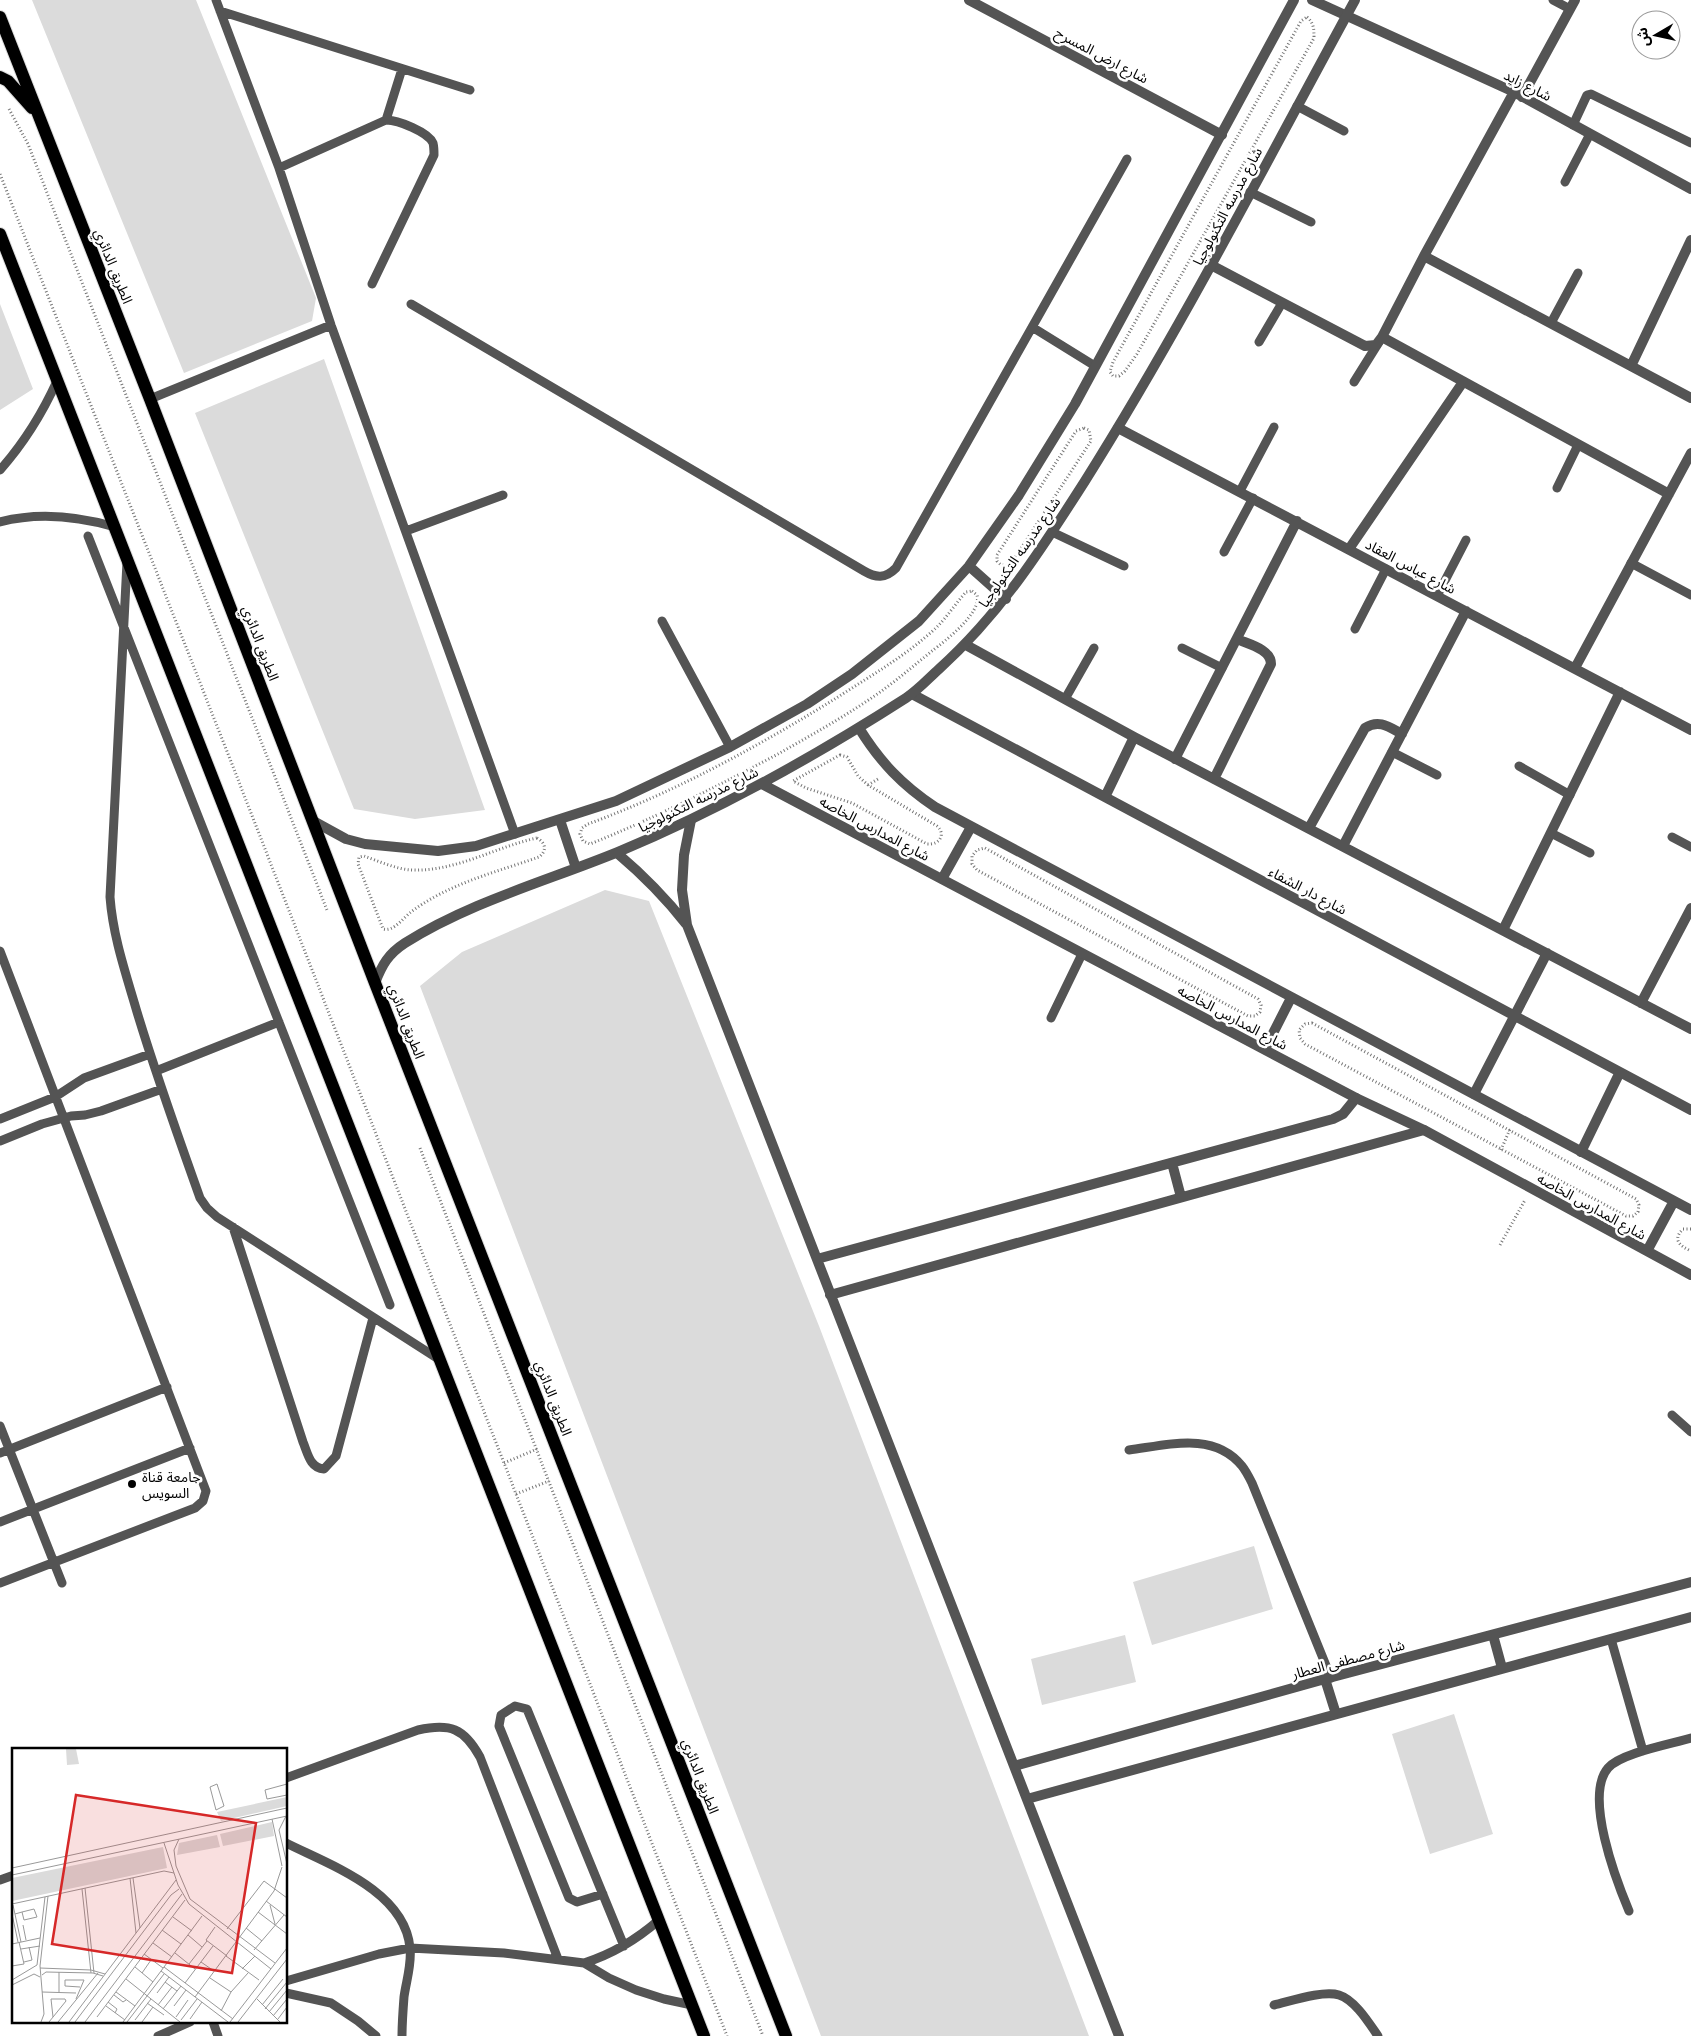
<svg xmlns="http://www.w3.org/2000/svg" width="1691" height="2036" font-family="Inter,'Noto Sans Arabic',sans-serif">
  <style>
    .green { fill: #dbdbdb }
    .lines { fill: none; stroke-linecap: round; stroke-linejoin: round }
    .primary-casing { stroke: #dbdbdb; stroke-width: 14 }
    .path { stroke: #767676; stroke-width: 3; stroke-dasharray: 1 2.5; stroke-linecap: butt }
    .service { stroke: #545454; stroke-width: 9 }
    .minor { stroke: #545454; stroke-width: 10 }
    .tertiary { stroke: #545454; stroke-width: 10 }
    .primary { stroke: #000; stroke-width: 12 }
    .poi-dot { fill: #000; stroke: #fff; stroke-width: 2 }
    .labels { text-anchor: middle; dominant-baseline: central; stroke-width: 5; stroke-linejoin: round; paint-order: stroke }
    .street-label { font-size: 14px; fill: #000; stroke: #fff }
    .poi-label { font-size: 14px; fill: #000; stroke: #fff; text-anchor: start }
    .inset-road { fill: none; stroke: #999; stroke-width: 1 }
    .view { fill: #d62828; fill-opacity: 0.15; stroke: #d62828; stroke-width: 2.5 }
    .inset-edge { fill: none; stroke: #000; stroke-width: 2.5 }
  </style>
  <rect width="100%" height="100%" fill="#fff"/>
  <!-- green -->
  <path class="green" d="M32,0H196L316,298L312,321L184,373Z
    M0,304L33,389L0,410Z
    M324,359L485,810L415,819L354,809L195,413Z
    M605,890L649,901L819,1326L1089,2036H821L420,986L462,952Z
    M1254,1546L1273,1609L1152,1645L1133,1582Z
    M1125,1635L1136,1682L1042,1705L1031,1659Z
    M1454,1714L1493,1834L1430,1854L1392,1734Z"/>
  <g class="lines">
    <defs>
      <path id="primary" d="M0,17L150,399L375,983L786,2036
        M0,77L8,81L32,108
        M0,234L704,2036"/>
    </defs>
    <!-- primary casing -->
    <use href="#primary" class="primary-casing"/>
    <!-- path -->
    <path class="path" d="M1307,17C1314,23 1314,29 1314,38L1137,354L1125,371L1119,376H1113L1110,372L1113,362L1301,21Z
      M9,109L28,144L327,910
      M0,174L230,759L727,2036
      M1084,428L1089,430L1091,441L1012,562L1008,566L1001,565L997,561V555L1076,431Z
      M972,591L977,595C982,613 945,641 932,651C917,663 903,675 887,687C853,712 815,733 778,754C716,787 655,818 590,844L583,841L580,834L582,828L588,824C675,792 759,746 838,697C872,675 907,655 937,627C947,617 956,603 966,592Z
      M840,755L847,757L858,776L868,785L937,826C946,834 940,845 927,844L852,803L806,788L793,781Z
      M868,785L878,779
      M537,838C546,843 547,851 539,857C496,872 448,884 411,912C403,918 394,932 383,929L358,864L359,857L364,856C378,861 396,869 411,870C456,872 495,847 537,838Z
      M985,848L1258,999L1261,1005L1260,1012L1255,1016H1248L977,870L972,864V856L977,850Z
      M1312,1023L1636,1199L1639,1205L1638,1212L1633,1216H1626L1305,1044L1300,1038L1299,1030L1305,1024Z
      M420,1148L763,2036
      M1501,1150L1510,1129
      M1691,1229H1683C1672,1240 1680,1246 1691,1251
      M1500,1245L1525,1200
      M504,1463L537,1449
      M516,1494L549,1481"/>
    <!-- service -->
    <path class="service" d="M216,0L279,168L331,325L515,834
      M1553,0L1570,9
      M220,11L470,90
      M1297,106L1344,131
      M386,120L402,69
      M1573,125L1587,95L1591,94L1691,143
      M279,168L386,120C398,120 428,132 433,143C434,147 434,151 434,155L372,284
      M1565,182L1590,134
      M1250,192L1311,222
      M411,304L864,571C876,578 885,579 896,568L1127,159
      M1551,323L1578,273
      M1032,327L1095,366
      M1259,342L1282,303
      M1354,382L1379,342
      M150,399L331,325
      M0,470C24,443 42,414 57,381
      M1557,488L1578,445
      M1240,491L1274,427
      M0,522C38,512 77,516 115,527
      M406,531L503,495
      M1052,532L1124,566
      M88,536L390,1305
      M1224,552L1253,498
      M127,562L110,897C113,937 126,974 137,1012C156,1075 178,1136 200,1198L207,1208L217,1217L440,1360
      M1631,563L1691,595
      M1437,596L1466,540
      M662,621L730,747
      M1355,629L1386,569
      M1182,648L1222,668
      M1065,699L1094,648
      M1392,752L1437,775
      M1519,766L1570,795
      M1551,833L1590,853
      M1672,837L1691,847
      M0,951L206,1491L203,1501L195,1508L0,1583
      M1051,1018L1082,954
      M156,1071L279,1022
      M0,1119L55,1097L84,1078L150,1054
      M0,1141L42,1124L71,1116L85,1115L101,1111L162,1089
      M233,1227L303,1442C308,1454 310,1468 324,1469L336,1456L373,1318
      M1672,1415L1691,1432
      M0,1426L62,1583
      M1129,1450C1167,1445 1214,1431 1242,1466C1246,1471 1249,1477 1252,1483L1331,1678
      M0,1453L167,1387
      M0,1522L190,1448
      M1611,1639L1643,1751
      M286,1778L418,1730C450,1723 464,1728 480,1757L558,1959
      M286,1843C330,1865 405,1891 410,1948C412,1964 406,1982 404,1997C403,2010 402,2023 402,2036
      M0,1880L14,1875
      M603,1894L577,1902L569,1898L499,1726L501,1715L515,1706L527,1709L624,1946
      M1629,1911C1616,1880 1584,1796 1608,1768C1621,1753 1671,1744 1691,1738
      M584,1963C613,1954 636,1940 659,1920
      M286,1981L379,1954L410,1948L504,1953L584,1963L609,1978L636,1990L664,1999L692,2005
      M286,1993L331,2003L358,2021L376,2036
      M1274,2005C1291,2001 1323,1990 1339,1995C1355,2000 1369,2023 1378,2036
      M213,2022L218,2036
      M158,2036L190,2022"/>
    <!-- minor -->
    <path class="minor" d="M969,0L1222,135
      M1312,0L1514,92L1691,189
      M1522,97L1575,0
      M1424,256L1691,398
      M1211,265L1365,346L1376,345L1382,337L1424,256L1514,92
      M1382,337L1669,494
      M1631,366L1691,240
      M1118,428L1691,730
      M1349,549L1463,382
      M966,645L1134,737L1691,1029
      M1575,668L1691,453
      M912,694L1691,1110
      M1175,759L1297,521
      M1214,779L1271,664C1271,649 1248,644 1237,639
      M1105,797L1134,737
      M691,820L684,855L682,890L687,925L1119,2036
      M1309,828L1365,728C1379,719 1389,727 1402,734
      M1343,846L1466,611
      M617,853C643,875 665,897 686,924
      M1503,930L1620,692
      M1641,1003L1691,908
      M1474,1094L1547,953
      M1581,1152L1620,1072
      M1172,1163L1181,1197
      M817,1259L1333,1119L1343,1114L1356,1098
      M830,1295L1424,1130
      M1493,1635L1502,1668
      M1325,1679L1336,1714
      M1014,1766L1325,1679L1691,1582
      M1027,1799L1691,1617"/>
    <!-- tertiary -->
    <path class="tertiary" d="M969,566L1006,599
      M859,728C880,762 902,785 935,807L1691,1210
      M762,784L1356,1098L1424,1130L1691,1275
      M560,820L576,868
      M315,822L346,839L365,844L438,851L476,846L616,801L730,747L807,704L852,674L919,621L969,566L1019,495L1075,404L1294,0
      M942,879L971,827
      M375,983C382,965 388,954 405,943C470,902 547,881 618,852C719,810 814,757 906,698C918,690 928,679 939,669C1000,614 1041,550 1085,481C1183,325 1267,161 1355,0
      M1265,1049L1291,998
      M1647,1251L1674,1201"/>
    <!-- primary -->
    <use href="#primary" class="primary"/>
  </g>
  <!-- markers -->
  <circle class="poi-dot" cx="132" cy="1484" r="5"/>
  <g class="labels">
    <!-- street labels -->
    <g class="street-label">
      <text transform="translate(1102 55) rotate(28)">شارع ارض المسرح</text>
      <text transform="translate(1528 85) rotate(27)">شارع زايد</text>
      <text transform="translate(1227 206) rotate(-62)">شارع مدرسه التكنولوجيا</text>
      <text transform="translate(114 266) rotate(68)">الطريق الدائري</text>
      <text transform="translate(1019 552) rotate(-55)">شارع مدرسه التكنولوجيا</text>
      <text transform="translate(1411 566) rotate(28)">شارع عباس العقاد</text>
      <text transform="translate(261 643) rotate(69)">الطريق الدائري</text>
      <text transform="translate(698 799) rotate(-26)">شارع مدرسه التكنولوجيا</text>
      <text transform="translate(875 828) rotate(28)">شارع المدارس الخاصه</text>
      <text transform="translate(1308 890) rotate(28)">شارع دار الشفاء</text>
      <text transform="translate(1233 1017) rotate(28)">شارع المدارس الخاصه</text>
      <text transform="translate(407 1021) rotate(69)">الطريق الدائري</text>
      <text transform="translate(1592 1206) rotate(29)">شارع المدارس الخاصه</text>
      <text transform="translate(554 1398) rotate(69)">الطريق الدائري</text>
      <text transform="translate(1348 1659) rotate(-15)">شارع مصطفى العطار</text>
      <text transform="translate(701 1776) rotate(69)">الطريق الدائري</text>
    </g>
    <!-- poi labels -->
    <g class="poi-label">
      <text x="142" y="1476">جامعة قناة<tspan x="142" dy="16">السويس</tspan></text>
    </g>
  </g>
  <!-- overview -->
  <g transform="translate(12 1748)">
    <rect width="275" height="275" fill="#fff"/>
    <path d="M54,1H64L67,16L55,17ZM275,49V58L209,73L205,64ZM260,74L262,88L211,98L208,86ZM205,87L208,99L165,107L167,95ZM151,99L155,120L0,153V130Z" fill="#dbdbdb"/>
    <path class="inset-road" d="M205,36L212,58L204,62L198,39ZM275,36L253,42L255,51L275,47M274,68L267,82L275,116M260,71L270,118M167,91L162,102L164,118L178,151L263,215M152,95L166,137L177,156L259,221M0,120L275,60M0,127L275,68M118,130L124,185M121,130L128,180M73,140L82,225M70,141L79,225M254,153L275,169M0,156L152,123L162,125M1,157L9,194M258,157L263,176M246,164L275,186M0,166L6,194M3,166L10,164L22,161L25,169L12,172L10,164M161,169L180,183M11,177L14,192M203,179L194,192L215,208M234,180L250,193M215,181L252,133L275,150M150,182L169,196M176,187L190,199M141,195L160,209M0,196L28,190M9,201L28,198M242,202L272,167M163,205L183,221M132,206L151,220M214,208L247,232M12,214L20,212L17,199M189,214L202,223M177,216L195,193M0,218L12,216L7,194M123,219L141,234M152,219L221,271M28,220L79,222L93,226M230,221L243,208M149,223L216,274M130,225L139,212M30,227L34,224L81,225L91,228M198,230L219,244L236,225M114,231L168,274M0,232L25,217L33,149M153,234L165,243M173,235L201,198M0,237L22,226L28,229M30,244L64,245M47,244V224M104,244L123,258M145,245L157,229M102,247L111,254L114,252M183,249L262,143L270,119M64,251L72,232H53V238L68,239M245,251L268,274M96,254L105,261L103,265M135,255L152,267M146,257L160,239M250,257L271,231M94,258L113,272M162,258L174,242M151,261L169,238M253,261L275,234M209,263L219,244M257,264L275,242M261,268L275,251M85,269L173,152M164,269L176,252M178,271L190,254M266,271L275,259M123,272L139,251M169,272L185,251M29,274L32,266L28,218L36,148M37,274L54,253L53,251H39L41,269M46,274L86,225M57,274L164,132M63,274L159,147L167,141M73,274L170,146M111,274L190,168M115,274L152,226M130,274L141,259M218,274L275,200M226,274L275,211"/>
    <path class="view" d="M64,47L244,75L220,225L40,196Z"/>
    <rect width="275" height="275" class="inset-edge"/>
  </g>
  <!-- north arrow -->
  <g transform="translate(1656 35) rotate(261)"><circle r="24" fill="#ffffff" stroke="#999999"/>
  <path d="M0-4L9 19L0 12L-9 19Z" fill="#000000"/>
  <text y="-8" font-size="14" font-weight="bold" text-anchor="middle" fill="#000000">ش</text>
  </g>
</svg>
